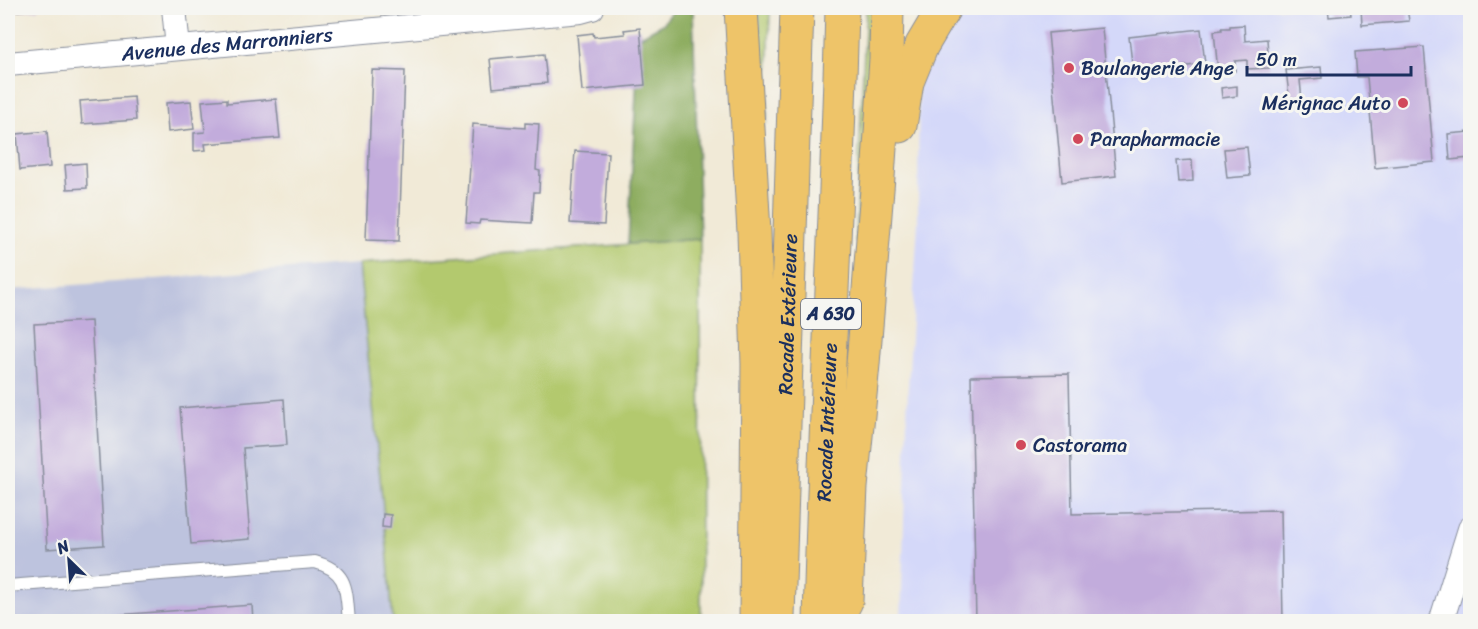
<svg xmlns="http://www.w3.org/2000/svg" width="1478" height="629" font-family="Sriracha,sans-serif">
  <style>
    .built { fill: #d4d8f9 }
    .industrial { fill: #bdc3de }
    .green { fill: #b3c96e; stroke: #677c66; stroke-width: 1.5 }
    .forest { fill: #8ead61; stroke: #546e60; stroke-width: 1.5 }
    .building { fill: #c2acdc }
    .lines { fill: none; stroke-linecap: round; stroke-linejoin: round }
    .lane-casing { stroke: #868c9a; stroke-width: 14 }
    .street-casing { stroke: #868c9a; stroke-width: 26 }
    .highway-casing { stroke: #868c9a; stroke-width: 35 }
    .lane { stroke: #fff; stroke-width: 12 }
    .street { stroke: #fff; stroke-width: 24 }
    .highway { stroke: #eec469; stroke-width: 33 }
    .poi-dot { fill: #d1495b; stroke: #f6f6f2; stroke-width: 2 }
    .labels { text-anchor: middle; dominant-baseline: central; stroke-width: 6; stroke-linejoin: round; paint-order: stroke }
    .shield { fill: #f6f6f2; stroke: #5d6b8a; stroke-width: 1.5 }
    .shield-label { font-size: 18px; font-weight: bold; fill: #1b2f5e }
    .street-label { font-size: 20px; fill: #1b2f5e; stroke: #f6f6f2 }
    .poi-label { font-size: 20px; fill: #1b2f5e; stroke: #f6f6f2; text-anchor: start }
  </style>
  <rect width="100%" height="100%" fill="#f6f6f2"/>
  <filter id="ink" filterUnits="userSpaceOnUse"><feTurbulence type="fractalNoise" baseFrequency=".0167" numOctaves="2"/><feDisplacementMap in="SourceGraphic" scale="12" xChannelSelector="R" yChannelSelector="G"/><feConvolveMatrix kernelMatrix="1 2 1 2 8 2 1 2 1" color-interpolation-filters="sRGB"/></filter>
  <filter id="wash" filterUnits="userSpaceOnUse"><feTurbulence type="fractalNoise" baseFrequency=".008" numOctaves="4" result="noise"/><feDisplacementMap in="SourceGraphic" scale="24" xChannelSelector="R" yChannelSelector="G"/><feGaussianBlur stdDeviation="1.35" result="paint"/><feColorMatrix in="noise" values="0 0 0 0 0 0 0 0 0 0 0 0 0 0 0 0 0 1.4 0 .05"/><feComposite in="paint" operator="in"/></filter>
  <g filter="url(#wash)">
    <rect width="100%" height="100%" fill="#f1ead7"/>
    <!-- built -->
    <path class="built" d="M919,8H1470V621L901,622L908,387L918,222Z"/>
    <!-- industrial -->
    <path class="industrial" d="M359,264L387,548L393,621L8,622V290Z"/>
    <!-- green -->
    <path class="green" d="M758,8H770L767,124Z
      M866,8H874L863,241L855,242Z
      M700,239L701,621H393L387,548L359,264Z"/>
    <!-- forest -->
    <path class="forest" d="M675,8H693L700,239L628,244L639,37L663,24Z"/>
    <g id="blocks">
      <!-- building -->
      <path class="building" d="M8,8H38V9L8,12Z
        M1328,8H1350L1351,15L1329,17Z
        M1361,8H1407L1409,21L1362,25Z
        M1244,25L1245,41L1267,39L1269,68L1247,69V60L1235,61V71L1218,72L1214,31L1222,30L1221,28H1230V26Z
        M640,28L645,85L582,91L577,35L593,33L594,37L625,34L624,30Z
        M1102,28L1116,176L1062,182L1048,33Z
        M1201,29L1205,64L1133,72L1129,37Z
        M1424,47L1434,162L1375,168L1367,77H1357L1355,52Z
        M544,54L547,83L493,88L490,59Z
        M1321,67L1322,78L1300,80L1302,101L1290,103L1286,70Z
        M372,70L405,71L399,241L366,240Z
        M1237,86V96L1222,98L1221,88Z
        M134,97L136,120L82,124L80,101Z
        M227,99V103L276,99L280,138L205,144L206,150L194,151V133L205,132L202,101Z
        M191,101L194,129L168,132L166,103Z
        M525,123L539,124L536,170L540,171L539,192H534L532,223L480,220L479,224L466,223L473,124L525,128Z
        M47,131L50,167L20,170L17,134Z
        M1470,132V158L1450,160L1448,134Z
        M1247,147L1250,176L1227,178L1224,149Z
        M575,151L608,153L604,225L570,223Z
        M1192,160L1193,181L1178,182L1176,161Z
        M86,163L87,188L67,189L65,165Z
        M91,321L104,545L47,549L34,324Z
        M1069,374L1072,514L1281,510L1283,622H976L971,376Z
        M284,399L287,445L243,448L250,539L191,544L180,408Z
        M383,514L391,515L390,528L382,527Z
        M252,605L253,622H47V620Z"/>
    </g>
  </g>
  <g filter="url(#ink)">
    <use href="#blocks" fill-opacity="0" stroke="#868c9a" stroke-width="1.5"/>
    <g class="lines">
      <defs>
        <path id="lane" d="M8,586L315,562C349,571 346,591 349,622"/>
        <g id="street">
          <path d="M174,8L178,48"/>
          <path id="s1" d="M8,64L581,11L592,8"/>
          <path d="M1441,622L1470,529"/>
        </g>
        <g id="highway">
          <path d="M741,8L754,232L758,364L756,622"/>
          <path d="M900,126L907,82L922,45L944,8"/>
          <path id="s2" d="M778,617L797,8"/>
          <path id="s3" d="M820,622C825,417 837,212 842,8"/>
          <path d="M835,622L846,601L851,487L863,364L878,177L886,59L887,8"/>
        </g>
      </defs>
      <!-- lane casing -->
      <use href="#lane" class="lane-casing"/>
      <!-- street casing -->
      <use href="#street" class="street-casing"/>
      <!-- highway casing -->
      <use href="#highway" class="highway-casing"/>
      <!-- lane -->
      <use href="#lane" class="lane"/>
      <!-- street -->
      <use href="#street" class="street"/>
      <!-- highway -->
      <use href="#highway" class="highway"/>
    </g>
  </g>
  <!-- markers -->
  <g class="poi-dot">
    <circle cx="1069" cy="68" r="6"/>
    <circle cx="1403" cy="103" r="6"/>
    <circle cx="1078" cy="139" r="6"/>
    <circle cx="1021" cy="445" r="6"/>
  </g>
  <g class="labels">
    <!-- shield labels -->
    <rect class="shield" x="801" y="299" width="60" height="30" rx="4.5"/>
    <g class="shield-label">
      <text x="831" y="314">A 630</text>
    </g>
    <!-- street labels -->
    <g class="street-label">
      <text stroke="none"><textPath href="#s1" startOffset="220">Avenue des Marronniers</textPath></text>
      <text stroke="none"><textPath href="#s2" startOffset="303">Rocade Extérieure</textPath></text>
      <text stroke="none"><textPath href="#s3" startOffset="200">Rocade Intérieure</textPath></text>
    </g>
    <!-- poi labels -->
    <g class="poi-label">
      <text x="1081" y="68">Boulangerie Ange</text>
      <text x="1391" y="103" text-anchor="end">Mérignac Auto</text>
      <text x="1090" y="139">Parapharmacie</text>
      <text x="1033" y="445">Castorama</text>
    </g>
  </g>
  <!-- margin -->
  <rect width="1478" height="629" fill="none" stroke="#f6f6f2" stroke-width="30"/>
  <!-- north arrow -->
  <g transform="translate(69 560) rotate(335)" stroke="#f6f6f2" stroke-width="4.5" paint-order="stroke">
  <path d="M0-4.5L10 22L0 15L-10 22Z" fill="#1b2f5e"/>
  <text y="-9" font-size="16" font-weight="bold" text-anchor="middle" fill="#1b2f5e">N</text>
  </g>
  <!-- scale -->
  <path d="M1247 66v9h164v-9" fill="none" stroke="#1b2f5e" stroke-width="3"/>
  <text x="1256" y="66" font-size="18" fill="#1b2f5e" stroke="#f6f6f2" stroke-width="4.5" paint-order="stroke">50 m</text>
</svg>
